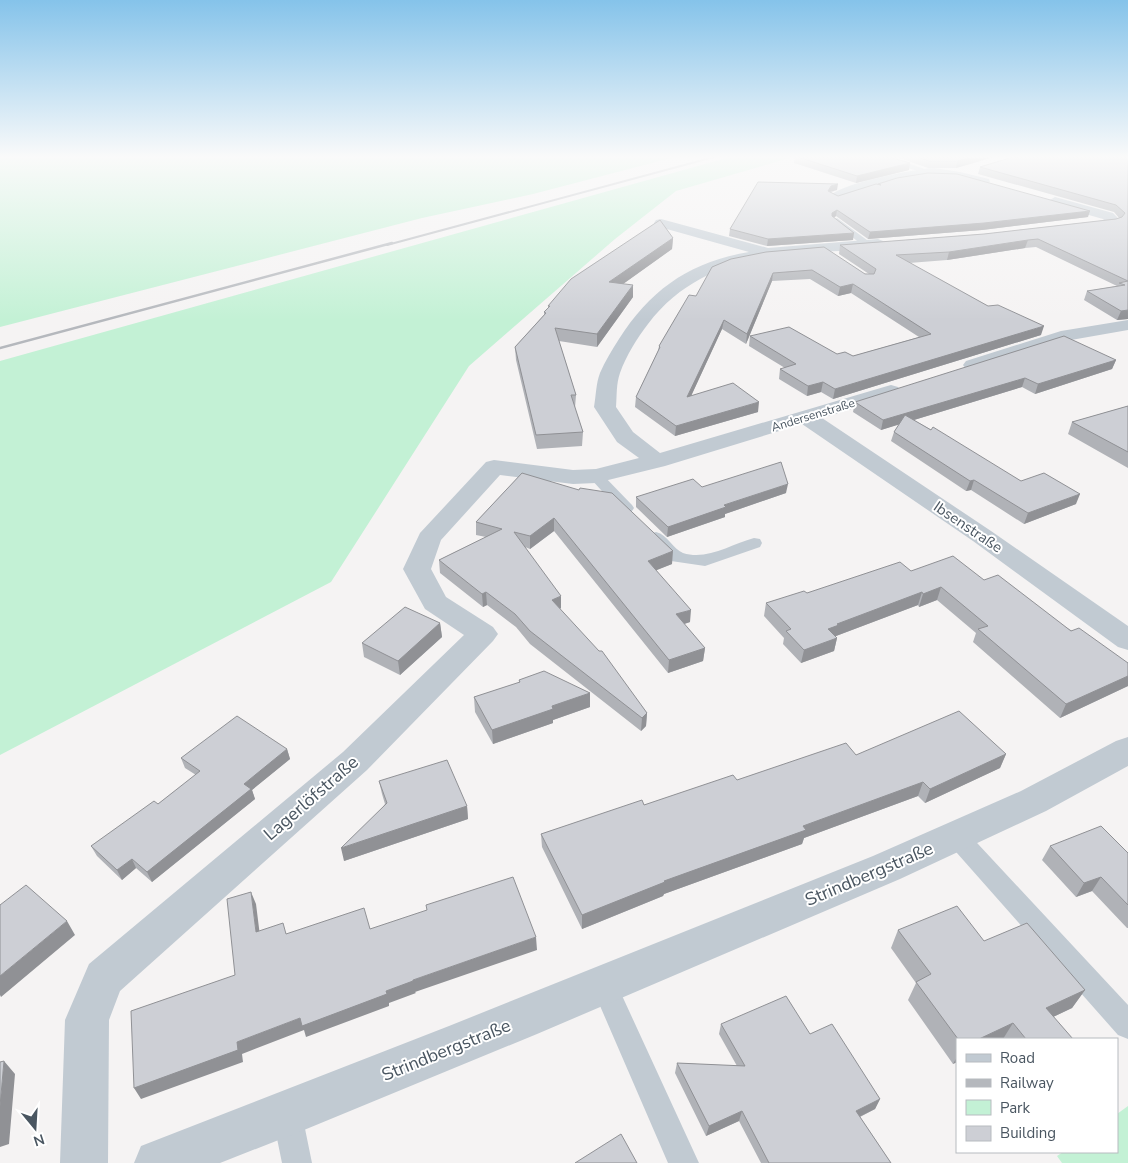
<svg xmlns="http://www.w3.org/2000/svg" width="1128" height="1163" font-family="'Nunito Sans',sans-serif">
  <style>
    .green { fill: #c3f1d5 }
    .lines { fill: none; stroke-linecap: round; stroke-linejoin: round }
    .lane { fill: #c1cad2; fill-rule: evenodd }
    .street { fill: #c1cad2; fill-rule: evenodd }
    .rail-far1 { stroke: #b5b8bd; stroke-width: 2 }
    .rail { stroke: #b5b8bd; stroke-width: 2.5 }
    .wall { fill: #b0b2b7 }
    .shaded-wall { fill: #909195 }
    .building { fill: #cdcfd5; stroke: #909195 }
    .labels { text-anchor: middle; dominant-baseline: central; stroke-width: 4; stroke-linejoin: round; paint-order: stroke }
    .far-street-label { font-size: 12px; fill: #4a5661; stroke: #fff }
    .street-label { font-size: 15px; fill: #4a5661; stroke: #fff }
    .near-street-label { font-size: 18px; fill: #4a5661; stroke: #fff }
  </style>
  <rect width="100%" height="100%" fill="#f5f3f3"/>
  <!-- green -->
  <path class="green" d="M0,157H675L533,194L422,218L0,327Z
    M730,157H793L676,191L615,239L469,366L331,582L0,755V361Z
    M1128,1106V1163H1062L1057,1156L1063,1152H1117V1114Z"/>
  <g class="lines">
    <!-- lane -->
    <path class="lane" d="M893,160H899L933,172L929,174L893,164Z
      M837,218L871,243V247H865L834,223L832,221Z
      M596,471L601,473L632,505L634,508L632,511H620L591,479L588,476L591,473Z
      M656,532C668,535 673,549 683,553C707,561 731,544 754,538L760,539L762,543L760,547L705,566L671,561L648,537L650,534Z
      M957,827L965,830L1128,1005V1039L1118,1035L949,844L945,837L949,830Z
      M604,972L613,976L699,1163H668L591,985L595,976Z
      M287,1099L298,1103L302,1114L312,1163H282L272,1114L276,1103Z"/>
    <!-- street -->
    <path class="street" d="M934,168L960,172L989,179L990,182L984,186C968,182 951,176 934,176C899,175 869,193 836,201L829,197C840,183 915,169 934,168Z
      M1055,197L1113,213L1118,218L1128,221V229L1108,224L1103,219L1050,204L1048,201Z
      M661,219L768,248L878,239L883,241L886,244L883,247L878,249C793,254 705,249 648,324C637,338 626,356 620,373C616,384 617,396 616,407L633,432L660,453L884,387L891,385L898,387L901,391L898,395L822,418L991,531L1128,626V650L1118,647L973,541L802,424L665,466L596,483L573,484L500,475L441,540L431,569L446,597L493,627L498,634L493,641L367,770L120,991L109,1020L108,1163H60L65,1020L89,964L343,752L464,635L425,609L403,569L420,533L486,462L494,460L573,470L596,469L639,458L617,442L594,407C596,396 596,383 600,373C605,361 612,350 619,339C651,289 690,262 749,252L656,226L654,223L656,220Z
      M1128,320V330L1071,340L973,371L966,369L963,365L966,361L1061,331Z
      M1128,737V766L1046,811L900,879L537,1034L304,1130L220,1163H134L141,1146L449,1026L873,856L1021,791L1116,741Z"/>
    <!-- rail-far1 -->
    <path class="rail-far1" d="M387,245L714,157"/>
    <!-- rail -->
    <path class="rail" d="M0,348L392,243"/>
  </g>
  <!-- wall -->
  <path class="wall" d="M795,157H994L956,168H928L900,158H893L909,170L856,183L794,163Z
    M1128,157V319L1117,320L1084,300L1087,291L1117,286L1036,247L1025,248L947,260L909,263L1041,335L833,399L821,392L807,396L779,379L780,369L785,368L749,346L750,336L837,354L853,356L919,337L851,293L838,296L810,279L772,281L746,344L722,329L691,396L758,412L675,436L635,407L636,397L658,351L659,346L696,296L731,259L869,274L839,254L840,245L984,234L1116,219L1119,218L1114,212L978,174L980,167Z
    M878,184L1088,217L982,230L868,239L836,216L834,218L853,240L767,246L729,236L730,229L837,190L830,192L838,196Z
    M673,238L672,249L623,284L633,297L597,347L559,341L576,395L575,408L583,432L582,446L537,449L516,360L515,347L544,315V312L548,308V306Z
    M1116,360L1112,369L1035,394L1022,387L914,420L1021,481L1076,504L1024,524L971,490L966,491L891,441L894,432L899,424L881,430L853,412L855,402Z
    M1128,406V468L1068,434L1072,422Z
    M522,473L672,564L656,570L690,622L684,624L705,648L703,661L668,673L554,531L530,549L525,547L561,608L560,609L647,713L646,726L641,731L530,644L516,627L487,605L483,607L440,573L439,560L486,537L476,535V522Z
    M702,487L786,493L725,514V517L667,537L636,507V497Z
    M911,571L984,580L1128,663V686L1060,718L973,642L976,633L937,600L919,607L918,605L836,636V637L837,638L834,651L801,663L783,644L784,638L764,616L766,603L807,593Z
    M440,623L442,637L400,675L364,657L362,643Z
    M519,680L590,693V707L553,720V723L493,744L475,712L474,697L519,683Z
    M287,749L290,759L252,790L255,799L152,882L136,868L122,880L97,856L91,846L158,804L196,775L185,768L181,758Z
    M1006,754L1000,768L925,803L918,796L804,838L802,844L664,894L663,896L582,929L542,847L541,834L644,805L737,780L856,755Z
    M379,781L467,806L468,819L344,861L385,804L382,794Z
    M1050,846L1128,853V928H1127L1092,891L1076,897L1042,860Z
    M898,930L984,941L1085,990L1072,1008L1053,1017L1073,1039H957V1062L953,1064L908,1000L916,983L891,948Z
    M721,1024L810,1034L880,1099L875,1109L860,1117L891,1163H761L739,1121L706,1136L675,1073L677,1063L737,1066L719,1034Z"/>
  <!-- shaded-wall -->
  <path class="shaded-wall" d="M972,157H994L956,168L957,161Z
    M910,163L909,170L856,183L857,176Z
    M838,184L837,190L830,192L828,191L831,186Z
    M837,210L836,216L831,219L832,213Z
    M1090,211L1088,217L982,230L868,239L870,232Z
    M854,233L853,240L767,246L768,239Z
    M673,238L672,249L609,294V282Z
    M1028,240L1025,248L947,260L949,252Z
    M773,273L772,281L746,344L747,334Z
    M853,284L851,293L838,296L840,287Z
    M633,285V297L597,347V334Z
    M1128,310V319L1117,320L1121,311Z
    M724,320L722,329L686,407L687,397Z
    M1044,326L1041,335L833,399L835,389Z
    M1116,360L1112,369L1035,394L1038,384Z
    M1025,378L1022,387L881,430L883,420Z
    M823,382L821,392L807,396L808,386Z
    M759,402L758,412L675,436L676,426Z
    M974,480L971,490L966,491L970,481Z
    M788,484L786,493L725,514V517L667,537L668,527L724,505Z
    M1080,494L1076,504L1024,524L1028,513Z
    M554,518V531L530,549V536Z
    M673,551L672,564L647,574L648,561Z
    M941,587L937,600L919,607L923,594Z
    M486,592L487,605L483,607L482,594Z
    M922,592L918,605L836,636V638L828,629L837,624Z
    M561,596V608L552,612V600Z
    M691,610L690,622L675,627L676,614Z
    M440,623L442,637L400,675L398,661Z
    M837,638L834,651L801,663L804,650Z
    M705,648L703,661L668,673L669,660Z
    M1128,676V686L1060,718L1066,704Z
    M590,693V707L553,720V723L493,744L492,730L552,706Z
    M647,713L646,726L641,731L642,718Z
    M287,749L290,759L252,790L255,799L152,882L147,872L244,784Z
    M1006,754L1000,768L925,803L930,789Z
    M923,782L918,796L804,838L802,844L664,894L663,896L582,929V915L664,881L803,826Z
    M467,806L468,819L344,861L341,848Z
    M132,859L136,868L122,880L117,870Z
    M1101,877L1092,891L1076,897L1084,883Z
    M251,892L256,904L261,944L256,932Z
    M67,921L75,935L1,997L0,995V976Z
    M536,937L537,950L415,992L416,993L389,1003V1006L306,1037L304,1030L242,1054L243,1062L141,1099L134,1088L237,1042L300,1018L386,991L413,980Z
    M1085,990L1072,1008L1034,1026L1046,1008Z
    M1013,1023L1003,1039H979Z
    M957,1057V1062L953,1064Z
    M4,1061L15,1074L9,1144L0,1147V1106Z
    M880,1099L875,1109L851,1121L856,1111Z
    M742,1111L739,1121L706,1136L709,1126Z"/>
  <!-- building -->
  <path class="building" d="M798,157H893V158L910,163L857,176Z
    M917,157H972L957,161H929Z
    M1013,157H1128V281L1038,239L1028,240L949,252L896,255L988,306L998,305L1044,326L835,389L823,382L808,386L780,369L796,364L750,336L789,327L837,354L845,352L853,356L931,334L853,284L840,287L812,270L773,273L747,334L724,320L687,397L733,383L759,402L676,426L636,397L660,347L659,346L689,295L696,296L712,267L731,259L766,252L824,247L865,274H874L876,269L840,245L984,234L1116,219L1122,217L1125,213L1116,205L980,167Z
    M928,173L957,174L1090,211L984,223L870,232L837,210L832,213V216L854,233L768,239L730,229L758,182L838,184L831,186L828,191L838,196L876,184L881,185L878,184L897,178Z
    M660,220L673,238L609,282L633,285L597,334L555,328L576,395H571L583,432L536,435L515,347L546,313L544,312L550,306H548L571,279Z
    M1128,281V310L1121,311L1087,291L1125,285L1119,283Z
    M1064,336L1116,360L1038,384L1025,378L883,420L855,402Z
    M1128,406V452L1072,422Z
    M905,415L931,430L933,427L1021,481L1044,473L1080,494L1028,513L974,480L970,481L894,432Z
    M781,462L788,484L724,505L726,507L668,527L636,497L693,479L702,487Z
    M522,473L579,490L580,488L612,493L673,551L648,561L691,610L676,614L705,648L669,660L554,518L530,536L514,532L561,596L552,600L599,651H602L647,713L642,718L530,631L515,614L486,592L482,594L439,560L502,529L476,522Z
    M953,556L984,580L998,575L1071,631L1079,628L1128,663V676L1066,704L978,629L988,626L941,587L923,594L922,592L837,624L839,625L828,629L837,638L804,650L786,631L791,629L766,603L804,591L807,593L900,562L911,571Z
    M405,607L440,623L398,661L362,643Z
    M544,671L590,693L552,706L553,709L492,730L474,697L520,682L519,680Z
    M959,711L1006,754L930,789L923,782L803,826L806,830L664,881L665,882L582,915L541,834L642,800L644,805L733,775L737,780L846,743L856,755Z
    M237,716L287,749L244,784L251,789L147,872L132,859L117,870L91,846L154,801L158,804L200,771L181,758Z
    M447,760L467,806L341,848L387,803L379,781Z
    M1101,826L1128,853V905L1101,877L1084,883L1050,846Z
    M513,877L536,937L413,980V981L386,991L387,994L302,1026L300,1018L237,1042L238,1050L134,1088L131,1011L235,975L227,899L251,892L256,932L283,923L286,934L364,908L370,929L427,910L426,905Z
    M26,885L67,921L0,976V905Z
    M957,906L984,941L1027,923L1085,990L1046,1008L1073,1039H1026L1013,1023L979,1039H958L916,982L931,974L898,930Z
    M786,996L810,1034L832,1024L880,1099L856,1111L891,1163H769L742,1111L709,1126L677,1063L745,1066L721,1024Z
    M4,1061L0,1106V1062Z
    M621,1134L637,1163H575Z"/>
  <!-- sky -->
  <linearGradient id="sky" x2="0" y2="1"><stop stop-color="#85c3ea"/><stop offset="0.49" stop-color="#fafafa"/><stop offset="1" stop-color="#fafafa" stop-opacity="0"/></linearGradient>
  <rect width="1128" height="320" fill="url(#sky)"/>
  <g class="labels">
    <!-- far-street labels -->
    <g class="far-street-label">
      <text transform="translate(813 415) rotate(-17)">Andersenstraße</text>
    </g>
    <!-- street labels -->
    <g class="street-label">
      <text transform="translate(968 527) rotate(34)">Ibsenstraße</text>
    </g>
    <!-- near-street labels -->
    <g class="near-street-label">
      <text transform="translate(311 798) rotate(-41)">Lagerlöfstraße</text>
      <text transform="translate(869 874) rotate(-23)">Strindbergstraße</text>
      <text transform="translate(446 1050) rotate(-22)">Strindbergstraße</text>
    </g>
  </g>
  <!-- legend -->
  <rect x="956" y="1038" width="162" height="115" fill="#ffffff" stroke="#b7bbc0"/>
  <rect x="966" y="1054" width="25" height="8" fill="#c1cad2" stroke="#b7bbc0"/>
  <text x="1000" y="1063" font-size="15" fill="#4a5661">Road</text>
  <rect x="966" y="1079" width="25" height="8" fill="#b5b8bd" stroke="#b7bbc0"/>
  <text x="1000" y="1088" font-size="15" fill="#4a5661">Railway</text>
  <rect x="966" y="1100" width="25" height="15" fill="#c3f1d5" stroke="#b7bbc0"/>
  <text x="1000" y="1113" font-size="15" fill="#4a5661">Park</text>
  <rect x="966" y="1126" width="25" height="15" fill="#cdcfd5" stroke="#b7bbc0"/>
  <text x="1000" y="1138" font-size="15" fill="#4a5661">Building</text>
  <!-- north arrow -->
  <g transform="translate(35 1128) rotate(162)" stroke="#ffffff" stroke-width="4" paint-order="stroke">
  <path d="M0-4L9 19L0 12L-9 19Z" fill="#4a5661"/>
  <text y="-8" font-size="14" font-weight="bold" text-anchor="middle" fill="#4a5661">N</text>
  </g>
</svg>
